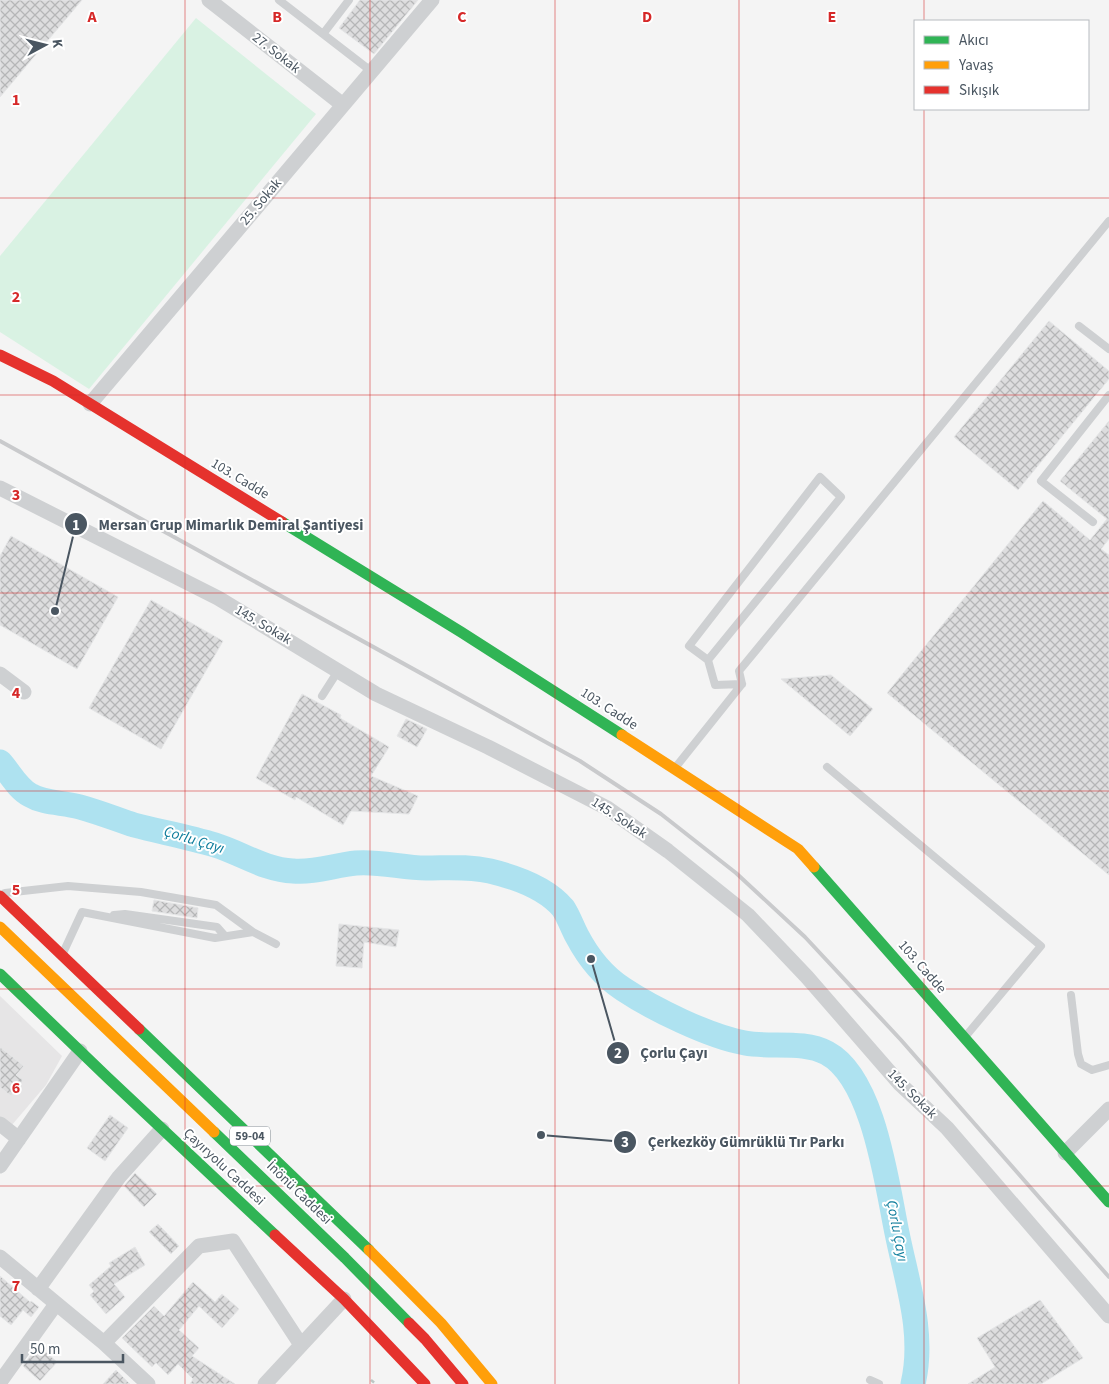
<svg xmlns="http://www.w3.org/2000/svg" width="1109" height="1384" font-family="'Source Sans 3',sans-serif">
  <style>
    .education { fill: #e6e5e6 }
    .grass { fill: #d9f2e3 }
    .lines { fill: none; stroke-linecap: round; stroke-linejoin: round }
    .river { stroke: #aee2f0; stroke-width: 25 }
    .building { fill: url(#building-cross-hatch); stroke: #e5e6e7 }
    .path { stroke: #bcc7c4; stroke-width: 2.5; stroke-dasharray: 4 2.5; stroke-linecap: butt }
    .lane { stroke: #ced0d2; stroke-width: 8 }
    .street { stroke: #ced0d2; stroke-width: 15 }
    .fast { stroke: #30b455; stroke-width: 11 }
    .slow { stroke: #ff9f0a; stroke-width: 11 }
    .jam { stroke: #e5322d; stroke-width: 11 }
    .rail { stroke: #c9cacc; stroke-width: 4 }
    .grid { fill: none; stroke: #d62828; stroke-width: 1; stroke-opacity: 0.55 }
    .labels { text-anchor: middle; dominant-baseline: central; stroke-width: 4; stroke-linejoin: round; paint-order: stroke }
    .shield { fill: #fff; stroke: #808990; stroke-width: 1 }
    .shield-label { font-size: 12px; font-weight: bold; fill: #4a5661 }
    .street-label { font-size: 14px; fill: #4a5661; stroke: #fff }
    .water-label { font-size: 15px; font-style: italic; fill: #0c7c9b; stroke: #fff }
    .grid-label { font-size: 16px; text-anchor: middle; font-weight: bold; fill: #d62828; stroke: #fff; stroke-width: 4; stroke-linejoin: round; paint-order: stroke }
    .leader { fill: none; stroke: #4a5661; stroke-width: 2 }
    .callout-dot { fill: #4a5661; stroke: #fff; stroke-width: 2 }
    .mark-label { font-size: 15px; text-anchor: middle; font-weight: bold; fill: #fff }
    .callout-label { font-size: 15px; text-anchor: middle; font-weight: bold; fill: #4a5661; stroke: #fff; stroke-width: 4; stroke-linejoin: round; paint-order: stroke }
  </style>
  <defs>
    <pattern id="building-cross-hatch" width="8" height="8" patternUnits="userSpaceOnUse" patternTransform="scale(1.25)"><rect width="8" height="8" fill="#ddddde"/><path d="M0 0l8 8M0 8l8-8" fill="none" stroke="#b5b6b7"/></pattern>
  </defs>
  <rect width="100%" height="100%" fill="#f4f4f4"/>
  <!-- education -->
  <path class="education" d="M0,996L62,1056L46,1085L11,1126L0,1117Z"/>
  <!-- grass -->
  <path class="grass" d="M196,18L316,114L89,389L0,332V256Z"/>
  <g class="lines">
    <!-- river -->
    <path class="river" d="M0,762C10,773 17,788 30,795C45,804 63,802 80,807C98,812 116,819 134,825C161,832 188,837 215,845C241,853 265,870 293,871C314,873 335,865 356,863C380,861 403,868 426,868C448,868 468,866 490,871C515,877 546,888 563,908C569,917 572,927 577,936C588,957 603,976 623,989C653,1009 710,1037 745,1043C771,1048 803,1040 827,1053C874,1078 887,1185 897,1233C907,1283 925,1333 913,1384"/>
  </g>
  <!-- building -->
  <path class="building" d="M0,0H82L0,97Z
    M360,0H418L374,54L339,28Z
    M1049,321L1109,371V379L1018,490L954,437Z
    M1109,421V539L1101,549L1109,555V875L887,693L1043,501L1090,540L1107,519L1060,481Z
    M11,536L118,597L77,669L0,625V556Z
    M151,600L223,641L161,749L89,708Z
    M831,675L873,709L850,736L781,679Z
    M302,694L341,715L340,718L389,747L371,776L418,796L409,814L351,811L343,825L296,797L295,800L256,778Z
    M406,719L427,729L417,747L397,736Z
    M154,900L198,908L197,918L152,911Z
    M339,924L399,930L396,947L364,942L362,968L336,966Z
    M0,1047L24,1066L16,1075L23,1080L11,1096L0,1087Z
    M110,1115L128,1128L105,1161L87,1148Z
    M135,1173L157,1194L144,1207L124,1186Z
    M158,1224L179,1246L171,1254L149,1232Z
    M135,1247L145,1265L114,1284L125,1297L106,1314L90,1295L94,1291L89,1285L111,1266L109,1263Z
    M0,1276L30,1302L31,1301L39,1307L31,1317L23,1310L11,1325L0,1316Z
    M193,1282L215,1302L222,1294L239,1309L222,1328L199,1306L179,1330L199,1348L192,1356L235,1384H190L193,1379L178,1364L168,1375L156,1363L152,1367L122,1338L154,1306L164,1316Z
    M1040,1300L1083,1358L1041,1384H968L995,1367L977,1338Z
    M38,1345L57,1362L40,1381L23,1366Z
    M116,1370L130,1384H103Z"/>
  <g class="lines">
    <!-- path -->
    <path class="path" d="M371,1380L376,1384"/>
    <!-- lane -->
    <path class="lane" d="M279,0L371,71
      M323,34L349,0
      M1079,326L1109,349
      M1093,522L1041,481L1109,395
      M708,660L841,497L820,477L689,646L708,660L715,685L742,684L739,671L1109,221
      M322,696L338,671
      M827,767L1041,946L965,1037
      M675,768L742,684
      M5,893L68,886L141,892L216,905L253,932
      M114,915L125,914L217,927L225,936
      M63,953L82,912L215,938L253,932L276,944
      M1071,995L1078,1054L1081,1064L1092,1070L1109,1065
      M870,1380L879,1384"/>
    <!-- street -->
    <path class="street" d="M209,0L343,105
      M90,404L432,0
      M0,488L218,598L376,694L488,747L607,808L668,851L748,915L807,977L900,1084L947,1128L1109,1316
      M0,674L24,692
      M0,1124L19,1139
      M1065,1153L1109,1109
      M0,1166L80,1051
      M0,1257L104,1343L148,1384
      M38,1289L119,1177L162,1129
      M104,1343L199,1246L233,1241L301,1345
      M0,1382L56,1304
      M265,1384L344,1299"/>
    <!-- fast -->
    <path class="fast" d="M282,522L461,632L622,735
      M814,867L1109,1202
      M0,974L108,1078L275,1235
      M139,1029L369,1250
      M214,1132L345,1258L409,1323"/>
    <!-- slow -->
    <path class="slow" d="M622,735L798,849L814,867
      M0,927L214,1132
      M369,1250L441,1323L492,1384"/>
    <!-- jam -->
    <path class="jam" d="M0,355L53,381L282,522
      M0,896L139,1029
      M275,1235L344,1299L425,1384
      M409,1323L425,1339L463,1384"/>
    <!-- rail -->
    <path class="rail" d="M0,441L580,761L661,814L736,873L805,937L901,1040L1109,1277"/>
  </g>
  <!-- grid -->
  <path class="grid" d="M185,0V1384M370,0V1384M555,0V1384M739,0V1384M924,0V21M924,109V1384M0,198H1109M0,395H1109M0,593H1109M0,791H1109M0,989H1109M0,1186H1109"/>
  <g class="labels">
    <!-- shield labels -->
    <rect class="shield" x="230" y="1126.5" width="40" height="19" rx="4"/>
    <g class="shield-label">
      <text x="250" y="1136">59-04</text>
    </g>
    <!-- street labels -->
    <g class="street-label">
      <text transform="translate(276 53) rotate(38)">27. Sokak</text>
      <text transform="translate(261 202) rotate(-50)">25. Sokak</text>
      <text transform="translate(240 479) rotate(31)">103. Cadde</text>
      <text transform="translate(263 625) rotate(31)">145. Sokak</text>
      <text transform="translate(609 709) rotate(33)">103. Cadde</text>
      <text transform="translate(619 818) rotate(33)">145. Sokak</text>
      <text transform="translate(922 967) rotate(49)">103. Cadde</text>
      <text transform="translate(912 1094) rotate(45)">145. Sokak</text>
      <text transform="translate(224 1167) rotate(43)">Çayıryolu Caddesi</text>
      <text transform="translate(299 1193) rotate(44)">İnönü Caddesi</text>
    </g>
    <!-- water labels -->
    <g class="water-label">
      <text transform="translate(194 840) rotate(17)">Çorlu Çayı</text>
      <text transform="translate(897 1231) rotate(79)">Çorlu Çayı</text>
    </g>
  </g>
  <g class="grid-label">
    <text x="92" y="22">A</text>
    <text x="277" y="22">B</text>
    <text x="462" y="22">C</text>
    <text x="647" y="22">D</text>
    <text x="832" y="22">E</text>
    <text x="16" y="105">1</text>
    <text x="16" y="302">2</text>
    <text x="16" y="500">3</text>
    <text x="16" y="698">4</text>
    <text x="16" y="895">5</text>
    <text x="16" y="1093">6</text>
    <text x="16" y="1291">7</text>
  </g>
  <!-- callouts -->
  <path class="leader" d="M55 611L76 524M591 959L618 1053M541 1135L625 1142"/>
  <g class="callout-dot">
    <circle cx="55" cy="611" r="5"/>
    <circle cx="591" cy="959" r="5"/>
    <circle cx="541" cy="1135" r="5"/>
    <circle cx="76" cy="524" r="12"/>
    <circle cx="618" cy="1053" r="12"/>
    <circle cx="625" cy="1142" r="12"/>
  </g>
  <g class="mark-label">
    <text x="76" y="530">1</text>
    <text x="618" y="1058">2</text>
    <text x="625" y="1147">3</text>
  </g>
  <g class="callout-label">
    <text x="231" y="530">Mersan Grup Mimarlık Demiral Şantiyesi</text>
    <text x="674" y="1058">Çorlu Çayı</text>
    <text x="746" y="1147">Çerkezköy Gümrüklü Tır Parkı</text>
  </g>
  <!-- legend -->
  <rect x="914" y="20" width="175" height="90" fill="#ffffff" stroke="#b7bbc0"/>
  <rect x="924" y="36" width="25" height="8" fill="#30b455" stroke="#b7bbc0"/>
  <text x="959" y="45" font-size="15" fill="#4a5661">Akıcı</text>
  <rect x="924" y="61" width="25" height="8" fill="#ff9f0a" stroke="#b7bbc0"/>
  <text x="959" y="70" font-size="15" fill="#4a5661">Yavaş</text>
  <rect x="924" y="86" width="25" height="8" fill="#e5322d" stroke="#b7bbc0"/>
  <text x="959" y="95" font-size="15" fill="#4a5661">Sıkışık</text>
  <!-- north arrow -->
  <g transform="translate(45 45) rotate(83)" stroke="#ffffff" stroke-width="4" paint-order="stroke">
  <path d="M0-4L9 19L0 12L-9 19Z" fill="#4a5661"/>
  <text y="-8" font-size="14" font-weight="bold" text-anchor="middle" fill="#4a5661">K</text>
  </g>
  <!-- scale -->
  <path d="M22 1354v8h101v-8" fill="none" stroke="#4a5661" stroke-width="2.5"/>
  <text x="30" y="1354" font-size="15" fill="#4a5661" stroke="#ffffff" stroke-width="4" paint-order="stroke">50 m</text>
</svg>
